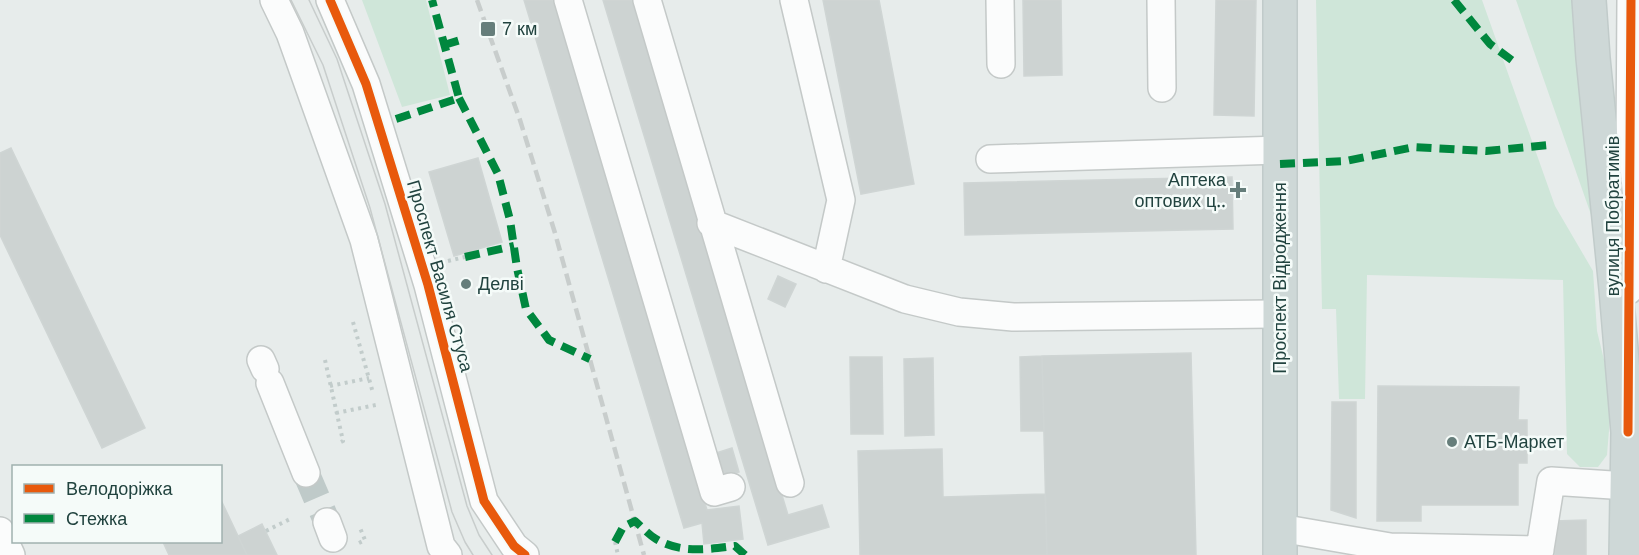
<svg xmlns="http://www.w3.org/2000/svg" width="1639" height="555" font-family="Helvetica,sans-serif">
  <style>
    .green { fill: #cfe6d9 }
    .building { fill: #cdd3d2; stroke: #cfd5d4; stroke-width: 1.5 }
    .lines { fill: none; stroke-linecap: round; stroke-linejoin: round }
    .minor-tunnel { stroke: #bfcac9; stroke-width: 27; stroke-dasharray: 27 14; stroke-linecap: butt }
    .minor-casing { stroke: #c4c9c8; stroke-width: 30 }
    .major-casing { stroke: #c1cbca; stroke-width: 36 }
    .path { stroke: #c2cccb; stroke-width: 4; stroke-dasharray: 3 4.5; stroke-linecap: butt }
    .minor { stroke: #fbfcfc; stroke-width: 27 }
    .major { stroke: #ced8d7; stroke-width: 33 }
    .tram { stroke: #c8cdcc; stroke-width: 1.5 }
    .rail { stroke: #c8cdcc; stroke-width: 4.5; stroke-dasharray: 12 6; stroke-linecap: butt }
    .quiet { stroke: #00873e; stroke-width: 8; stroke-dasharray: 15 8; stroke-linecap: butt }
    .cycleway-casing { stroke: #f5fbf9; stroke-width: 13 }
    .cycleway { stroke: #e8590c; stroke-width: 9 }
    .poi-dot { fill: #667e7b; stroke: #f5fbf9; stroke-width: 2 }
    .labels { text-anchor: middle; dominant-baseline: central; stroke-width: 5; stroke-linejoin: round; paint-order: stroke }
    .poi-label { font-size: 18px; fill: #21433f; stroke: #f5fbf9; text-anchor: start }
    .street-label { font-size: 18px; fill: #21433f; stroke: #f5fbf9 }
  </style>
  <rect width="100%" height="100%" fill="#e7eceb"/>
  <!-- green -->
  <path class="green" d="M362,0H426L450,95L402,107Z
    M1316,0H1482L1555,206L1593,271L1597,331L1612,393L1607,455L1598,467H1580L1567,454L1563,280L1367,275L1365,399H1339L1336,309H1322Z
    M1516,0H1572L1588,154L1603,249Z"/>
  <!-- building -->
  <path class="building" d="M524,0H553L707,510L739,506L743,539L704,544L702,523L684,528Z
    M603,0H632L788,515L822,505L829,527L768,545Z
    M823,0H879L914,184L861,194Z
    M1023,0H1061L1062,75L1024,76Z
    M1216,0H1256L1254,116L1214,115Z
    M11,148L145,428L102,448L0,235V153Z
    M478,158L502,242L454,256L429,172Z
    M1232,177L1233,229L965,235L964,183Z
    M778,276L796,284L785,307L768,299Z
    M1191,353L1196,555H1047L1042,356Z
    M1042,356L1044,431H1021L1020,357Z
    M850,357H882L883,434H851Z
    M933,358L934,435L905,436L904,359Z
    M1378,386L1519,387L1518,420H1527V463H1518V505H1421V521H1377Z
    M1332,402H1356V518L1331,510Z
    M732,448L739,472L720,477L713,454Z
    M942,449L943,497L1045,494L1047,555H860L858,451Z
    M220,498L247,555H169L163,542H220Z
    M1586,520V555H1555L1554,521Z
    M262,524L277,555H247L238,536Z"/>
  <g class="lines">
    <!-- minor-tunnel -->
    <path class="minor-tunnel" d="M306,473L327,522"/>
    <defs>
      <path id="minor" d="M274,0L290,33L364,240L441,546L448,555
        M330,0L366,84L428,285L484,501L514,546L525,555
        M568,0L714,492L731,487
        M647,0L790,483
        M794,0L841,200L826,269
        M1000,0L1001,64
        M1161,0L1162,88
        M990,159L1280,150
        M711,223L905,299L959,312L1013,317L1279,314
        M1629,290L1631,0
        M261,360L265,369
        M270,383L306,473
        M327,522L333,538
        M1280,528L1390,547L1540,550
        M0,531L11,555
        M1539,555L1551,481L1627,486"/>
      <path id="major" d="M1280,0V555
        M1589,0L1593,58L1616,289L1628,432L1626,555"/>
    </defs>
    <!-- minor casing -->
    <use href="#minor" class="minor-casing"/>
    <!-- major casing -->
    <use href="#major" class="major-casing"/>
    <!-- path -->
    <path class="path" d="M448,261L465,257
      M353,322L373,393
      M325,360L343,441L341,442
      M330,386L369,378
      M336,413L376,405
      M266,531L292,518
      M615,542L618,555
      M359,543L365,540L360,528"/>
    <!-- minor -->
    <use href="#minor" class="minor"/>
    <!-- major -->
    <use href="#major" class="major"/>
    <!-- tram -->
    <path class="tram" d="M291,0L323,65L370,208L452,512L465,542L473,555
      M309,0L337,59L385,204L467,506L479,535L492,555"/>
    <!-- rail -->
    <path class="rail" d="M477,0L520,120L555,233L644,555"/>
    <!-- quiet -->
    <path class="quiet" d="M1454,0L1490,44L1517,64
      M444,45L464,39
      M459,98L498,174L510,220L517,268L526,309L549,340L590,359
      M396,119L459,98L432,0
      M1280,164L1346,161L1414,147L1486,151L1549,145
      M465,257L514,246
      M615,542L623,527L635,521C642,527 649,535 656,539C681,554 709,549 735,546L745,555"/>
    <defs>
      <path id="cycleway" d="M330,0L366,84L428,285L484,501L514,546L525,555
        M1628,432L1631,0"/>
    </defs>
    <!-- cycleway casing -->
    <use href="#cycleway" class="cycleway-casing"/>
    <!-- cycleway -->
    <use href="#cycleway" class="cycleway"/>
  </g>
  <!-- markers -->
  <g class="poi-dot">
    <rect x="480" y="21" width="16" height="16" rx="3"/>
    <path d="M1235 181h6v6h6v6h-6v6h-6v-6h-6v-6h6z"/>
    <circle cx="466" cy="284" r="6"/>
    <circle cx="1452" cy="442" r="6"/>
  </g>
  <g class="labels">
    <!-- poi labels -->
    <g class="poi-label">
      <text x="502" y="29">7 км</text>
      <text x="1226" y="180" text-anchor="end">Аптека<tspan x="1226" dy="21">оптових ц‥</tspan></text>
      <text x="478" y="284">Делві</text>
      <text x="1464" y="442">АТБ-Маркет</text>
    </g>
    <!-- street labels -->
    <g class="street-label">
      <text transform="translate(1613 216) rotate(-90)">вулиця Побратимів</text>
      <text transform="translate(440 276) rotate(74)">Проспект Василя Стуса</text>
      <text transform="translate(1280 278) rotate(-90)">Проспект Відродження</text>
    </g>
  </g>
  <!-- legend -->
  <rect x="12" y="465" width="210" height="78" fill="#f5fbf9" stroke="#a0b1af" stroke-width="1.5"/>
  <rect x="24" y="484" width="30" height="9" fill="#e8590c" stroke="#a0b1af" stroke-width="1.5"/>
  <text x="66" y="495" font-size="18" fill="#21433f">Велодоріжка</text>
  <rect x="24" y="514" width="30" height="9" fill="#00873e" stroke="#a0b1af" stroke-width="1.5"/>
  <text x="66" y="525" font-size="18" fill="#21433f">Стежка</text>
</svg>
